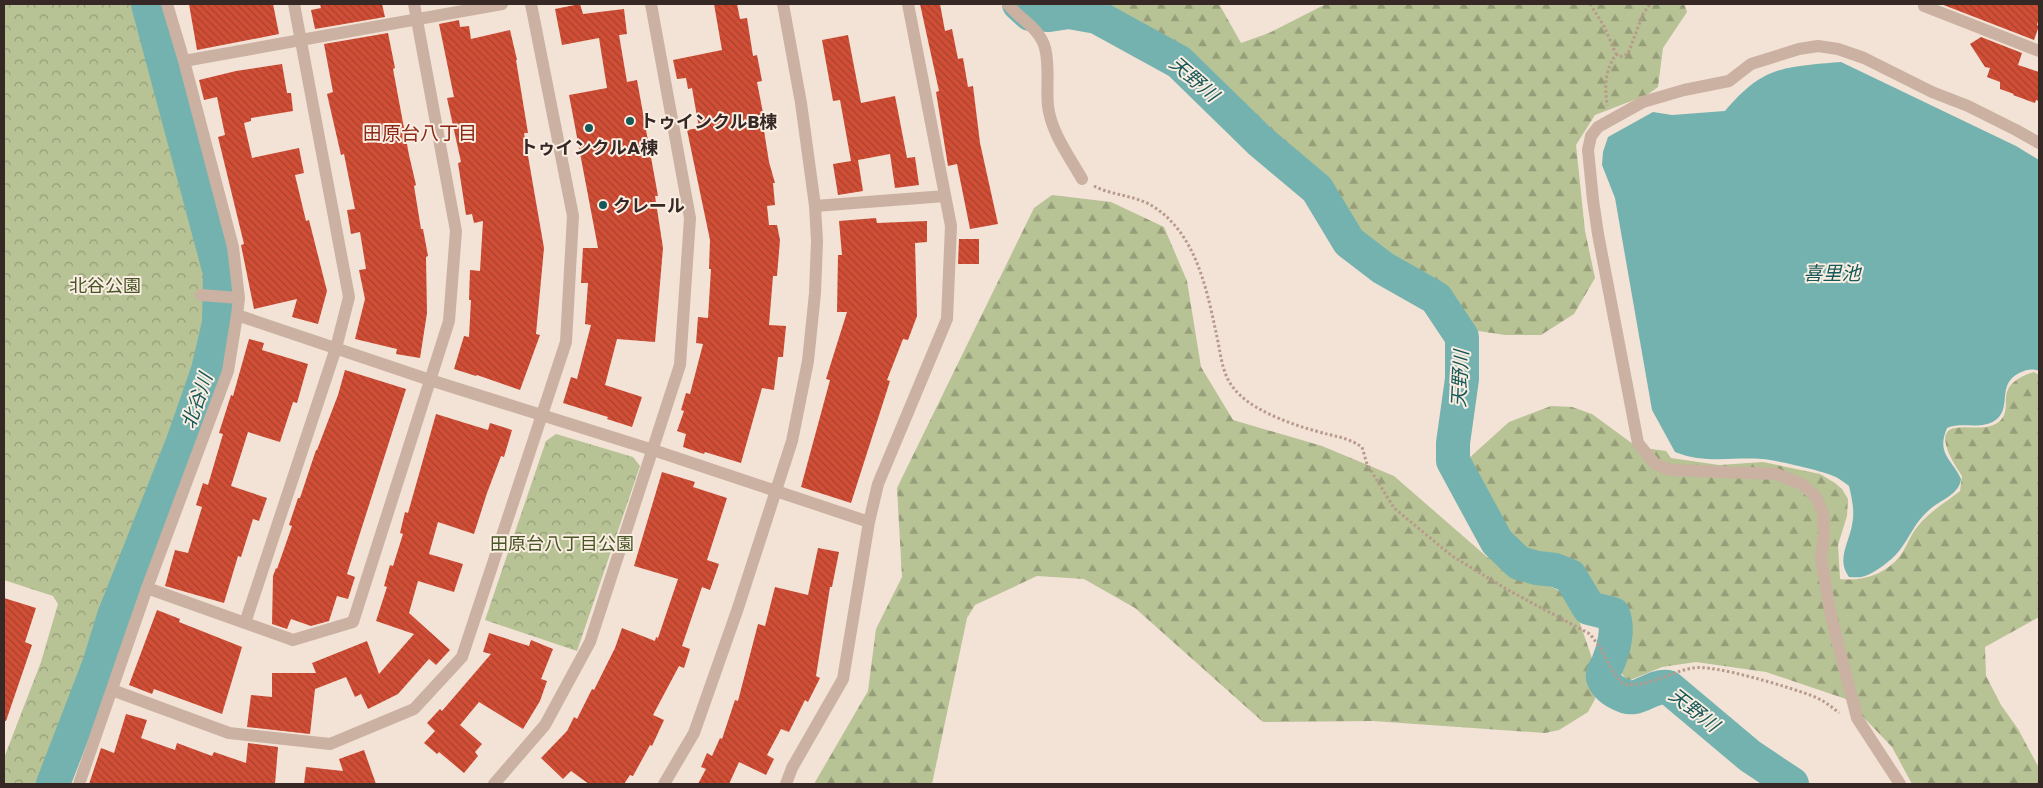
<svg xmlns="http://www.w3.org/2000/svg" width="2043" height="788" font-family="Poppins,'Noto Sans JP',sans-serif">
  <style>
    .forest { fill: url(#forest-firs) }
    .park { fill: url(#park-crowns) }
    .water { fill: #73b2af }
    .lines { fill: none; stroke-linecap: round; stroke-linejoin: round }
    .river { stroke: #73b2af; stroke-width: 34 }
    .building { fill: url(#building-back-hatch) }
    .path { stroke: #b79a8b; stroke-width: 3; stroke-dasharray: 2.5 2.5; stroke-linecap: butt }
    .minor { stroke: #cbb1a1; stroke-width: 12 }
    .tertiary { stroke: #cbb1a1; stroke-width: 12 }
    .poi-dot { fill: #175958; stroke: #faede2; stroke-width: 2 }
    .labels { text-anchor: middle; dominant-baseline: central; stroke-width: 4; stroke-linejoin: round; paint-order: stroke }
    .poi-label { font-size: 18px; font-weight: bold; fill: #352825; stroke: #faede2; text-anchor: start }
    .park-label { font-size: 18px; fill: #485526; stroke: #faede2 }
    .water-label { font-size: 19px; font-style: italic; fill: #175958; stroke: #faede2 }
    .neighbourhood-label { font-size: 19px; fill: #8a2817; stroke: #faede2 }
  </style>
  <defs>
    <pattern id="forest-firs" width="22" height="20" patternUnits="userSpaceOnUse" patternTransform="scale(1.25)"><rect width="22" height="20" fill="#b7c295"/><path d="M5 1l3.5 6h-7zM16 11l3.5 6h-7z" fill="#969e79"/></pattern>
    <pattern id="park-crowns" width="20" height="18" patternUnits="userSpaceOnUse" patternTransform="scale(1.25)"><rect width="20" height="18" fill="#b7c295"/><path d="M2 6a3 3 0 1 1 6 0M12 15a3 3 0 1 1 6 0" fill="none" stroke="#969e79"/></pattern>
    <pattern id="building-back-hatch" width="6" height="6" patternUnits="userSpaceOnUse" patternTransform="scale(1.25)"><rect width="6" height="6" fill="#d04e36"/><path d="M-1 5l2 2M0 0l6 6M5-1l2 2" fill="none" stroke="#aa412d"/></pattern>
  </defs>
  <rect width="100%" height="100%" fill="#f3e2d6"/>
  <!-- forest -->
  <path class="forest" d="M1030,4H1219L1241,43L1269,33L1326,4H1684L1687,12L1663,48L1658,87L1647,95L1595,115L1576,145L1585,231L1595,278L1574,314L1541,335H1505L1472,330L1440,296L1429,291L1308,194L1273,157L1227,97L1217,79L1172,45L1124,19L1084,4L1041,11Z
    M1052,195L1111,202L1164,227L1187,281L1201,367L1233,420L1322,446L1394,476L1487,557L1562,592L1573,603L1596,670L1595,699L1588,712L1559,730L1545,733L1373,721L1263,722L1135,608L1084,579L1037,576L975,605L967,618L932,784H814L868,691L876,629L902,577L897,488L1034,208Z
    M2034,372L2039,375V617L1985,647L1986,676L2001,705L2018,729L2039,768V784H1912L1892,747L1846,699L1766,672L1696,662L1662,667L1628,681C1606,657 1622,659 1620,637C1619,627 1616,618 1614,609L1597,603L1589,591L1571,573L1554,565L1536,562L1515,552L1487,519L1463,467L1468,459L1509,422L1551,406L1572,407L1592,414L1637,447L1666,451L1671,458L1719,465L1763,462L1820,474L1835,483L1842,489L1848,499L1847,516L1838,545L1840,579C1862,582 1886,574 1900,556C1907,547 1910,535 1918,526C1929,512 1946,502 1960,491L1962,476C1956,467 1932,432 1955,428C1969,425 1987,432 2000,421C2009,412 2004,402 2007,392C2010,381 2024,375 2034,372Z"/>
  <!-- park -->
  <path class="park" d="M4,4H136L172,121L204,243L209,288L208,323L201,362L82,675L44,784H4V758L41,662L58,604L53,596L4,580Z
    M556,434L633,457L640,466L577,651L485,620L546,441Z"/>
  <!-- water -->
  <path class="water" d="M1841,62L2016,146L2039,160V371C2035,369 2029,369 2024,371C1996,381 2011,403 1999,417C1985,432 1963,421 1947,428C1936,454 1952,459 1961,479C1959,495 1940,500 1929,510C1915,522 1910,537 1899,551C1892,560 1876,572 1865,576C1860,578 1854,577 1849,577C1836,560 1849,543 1852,525C1855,511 1852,499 1849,486C1845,483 1841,480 1836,477C1824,471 1776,460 1762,459C1731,457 1705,464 1675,452L1652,410L1615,198L1602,165L1603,152L1608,137L1653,112L1672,115L1725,111C1736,98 1749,84 1765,76C1785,65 1819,64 1841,62Z"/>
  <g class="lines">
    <!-- river -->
    <path class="river" d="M1019,4L1030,14L1049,15L1069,12L1097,17L1179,62L1261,142L1317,189L1349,242L1383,268L1436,298L1462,337V379L1453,443V461L1497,542L1519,563L1537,568L1555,570L1570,576L1589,608L1613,614C1619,628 1614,649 1608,663C1607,666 1604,669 1603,673C1601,681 1611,690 1618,693C1639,706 1648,685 1668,687L1750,756L1792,784
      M53,784L99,665L114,616L183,442L208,370L219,323L220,273L148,4"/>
  </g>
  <!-- building -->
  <path class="building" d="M189,4H273L279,34L197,50Z
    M320,4H382L385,17L315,29L311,10L321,8Z
    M580,4L583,14L624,9L627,34L619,35L627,82L637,80L658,196H655L663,248L655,342L617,339L605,385L642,397L632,427L607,419L608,417L563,403L571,377L577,379L591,325L585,324L588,283H581L583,248H598L569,95L607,88L599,38L562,45L555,9Z
    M714,4H737L740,19L747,18L753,56L757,55L762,81L757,82L764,118H762L769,162L775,183H773L775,205L767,206L769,225H777L780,240L777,276H773L769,325L786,326L783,357H778L774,390L762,388L741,463L705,452L704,454L683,447L686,434L677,431L684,411L681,410L686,393L690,394L703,344L696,343L698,317L708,318L711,269H709L710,240L687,130L699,128L692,88L688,89L686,78L677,79L673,60L722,50Z
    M920,4H940L945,31L952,29L958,59L963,58L968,87L973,86L980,143L998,224L970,229L957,164L948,166L936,92L939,91Z
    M1941,4H2039V18L2037,25L2039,26L2034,40Z
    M459,20L460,27L469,26L471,39L510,30L517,60H516L528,133H524L544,248L536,334L540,335L520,390L477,375L476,376L454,369L464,336L469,337L471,300H469L470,270L480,271L483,221L474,223L472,214L466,215L458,163L461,162L447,98L454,97L439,24Z
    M388,33L395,68L393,69L409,155L416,185L414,186L421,229H423L428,256L426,257L427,313L420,358L396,354L397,349L355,339L365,299L359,270L366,269L360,232L351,234L347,210L355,209L344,154L341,155L327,94L333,92L324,44Z
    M848,35L861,103L895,96L907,158L915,157L919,185L895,188L890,154L858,160L863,191L838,195L833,164L851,161L840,100L833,101L822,40Z
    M1981,37L2022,53L2018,65L2039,72V101L2036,100L2035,103L2013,95L2014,94L2000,89V82L1987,77L1990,68L1985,67L1970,44Z
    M282,64L287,93H291L293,111L251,118V121L244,123L252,158L299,148L304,173L295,175L306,221L309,220L327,291L318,324L292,317L297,299L254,309L242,250L241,245L244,244L218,137L225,135L217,97L204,100L199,80L236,71Z
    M876,218L877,223L927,221V242L915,243L917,316L908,340L903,339L887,380L890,381L851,503L801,487L830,380L826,379L847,312H837L838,255H842L839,221Z
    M959,239H979V264H958Z
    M249,339L264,343L262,350L308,364L297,403L293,402L280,442L248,432L231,486L267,498L259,521L253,519L241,557L238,556L224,603L165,586L175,550L188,553L202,507L196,505L203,483L208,485L223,434L219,433L231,395L233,396Z
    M345,370L406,389L347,574L355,577L348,599L337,596L329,621L311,626L291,619L287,629L272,624L273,576L276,568L277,569L292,526L289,525L298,498H300L316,450H317L338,395Z
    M436,414L488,430L490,423L512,430L504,457L501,456L487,493L474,534L438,522L429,554L463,564L454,592L418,581L409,613L450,650L436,665L429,659L398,694L368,709L361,694L355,697L346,677L315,689L310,734L247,727L251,695L272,697V673H316L312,663L367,641L379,674L414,634L376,621L387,587L384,586L390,565L393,566L403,534L400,533L405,512L408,513Z
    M662,472L695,482L693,487L727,498L707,560L719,564L710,590L702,587L682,646L690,649L684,668L679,666L653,715L664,720L652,746L650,745L633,776L630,775L624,784H589L571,771L563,779L541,758L567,731L574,717L577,719L592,689L594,690L615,648L622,628L655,641L656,637L658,638L678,579L634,566Z
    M818,548L839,552L832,587H830L816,676L820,678L808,702L805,700L789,732L781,729L767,755L774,759L766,775L739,762L729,784H698L706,769L701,767L707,753L712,756L720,738L722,739L735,700L738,701L758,624L765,626L775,587L808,595Z
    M4,598L36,608L25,642L32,645L6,721H4Z
    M157,610L180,619L179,622L242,647L222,714L154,689L152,694L129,685Z
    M489,633L529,646L531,640L553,649L541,679L547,681L540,701L523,729L479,702L460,725L482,744L475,752L478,756L464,773L439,752L437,754L424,743L435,731L427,723L440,709L442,711L491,654L483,652Z
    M126,714L147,720L141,738L175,750L177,743L212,756L214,752L246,763L248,743L278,747L275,784H89L101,748L114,753Z
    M364,750L376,784H304L306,767L343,771L339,759Z"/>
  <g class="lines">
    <!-- path -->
    <path class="path" d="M1590,4L1604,26L1616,54C1604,73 1605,85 1607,106
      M1616,54L1620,57L1628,54L1643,14L1650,4
      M1094,186C1113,196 1136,195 1154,207C1197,235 1207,291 1217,337C1222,360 1222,379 1241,396C1258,412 1293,425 1316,431C1335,437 1345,436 1362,447L1367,464L1394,508L1452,556L1508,590L1590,634L1601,649L1613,672L1623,684C1648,688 1669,672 1693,668C1714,664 1788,687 1810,695C1821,699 1830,705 1839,713"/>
    <!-- minor -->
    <path class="minor" d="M1008,4C1019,19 1040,28 1045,48C1050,67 1046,86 1048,106C1051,132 1069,156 1082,179
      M1924,6L2039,51
      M184,61L502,4
      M815,206L945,196
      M201,295L239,298
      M237,315L430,380L653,450L869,522
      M147,588L293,640L353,622L449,321L456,231L414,4
      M245,623L336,348L349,297L294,4
      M112,690L229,733L330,744L414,709L462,657L566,342L573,216L531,4
      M79,784L147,588L228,371L237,315L239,298L233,247L184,61L167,4
      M494,784L545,725L590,642L680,365L690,218L651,4
      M786,784L792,768L843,679L869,522L878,484L947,319L951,226L908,4
      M1900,784L1857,718L1831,616L1821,559L1824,536L1823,513L1816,497L1802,484L1776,474L1671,470L1655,464L1638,443L1598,234L1593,200L1588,150L1591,136L1598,127L1643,102L1684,90L1729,81L1751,64L1799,49L1818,46L1838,49L1864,58L1932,92L1968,106L2016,130L2039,143"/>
    <!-- tertiary -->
    <path class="tertiary" d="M664,784L694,733L738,608L792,441L808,361L815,293L817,241L815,206L801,103L783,4"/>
  </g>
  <!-- markers -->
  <g class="poi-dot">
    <circle cx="630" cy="121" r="5"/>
    <circle cx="589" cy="128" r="5"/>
    <circle cx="603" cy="205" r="5"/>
  </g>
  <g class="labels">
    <!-- poi labels -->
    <g class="poi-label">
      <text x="640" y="121">トゥインクルB棟</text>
      <text x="589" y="147" text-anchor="middle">トゥインクルA棟</text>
      <text x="613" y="205">クレール</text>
    </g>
    <!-- park labels -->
    <g class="park-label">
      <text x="105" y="285">北谷公園</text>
      <text x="562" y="543">田原台八丁目公園</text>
    </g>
    <!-- water labels -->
    <g class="water-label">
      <text transform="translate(1194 79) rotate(41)">天野川</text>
      <text x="1832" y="273">喜里池</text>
      <text transform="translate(1460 379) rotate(-87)">天野川</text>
      <text transform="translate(197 401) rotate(-71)">北谷川</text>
      <text transform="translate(1694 710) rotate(38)">天野川</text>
    </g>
    <!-- neighbourhood labels -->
    <g class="neighbourhood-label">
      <text x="420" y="133">田原台八丁目</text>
    </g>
  </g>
  <!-- border -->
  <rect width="2043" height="788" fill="none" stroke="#352825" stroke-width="10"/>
</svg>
